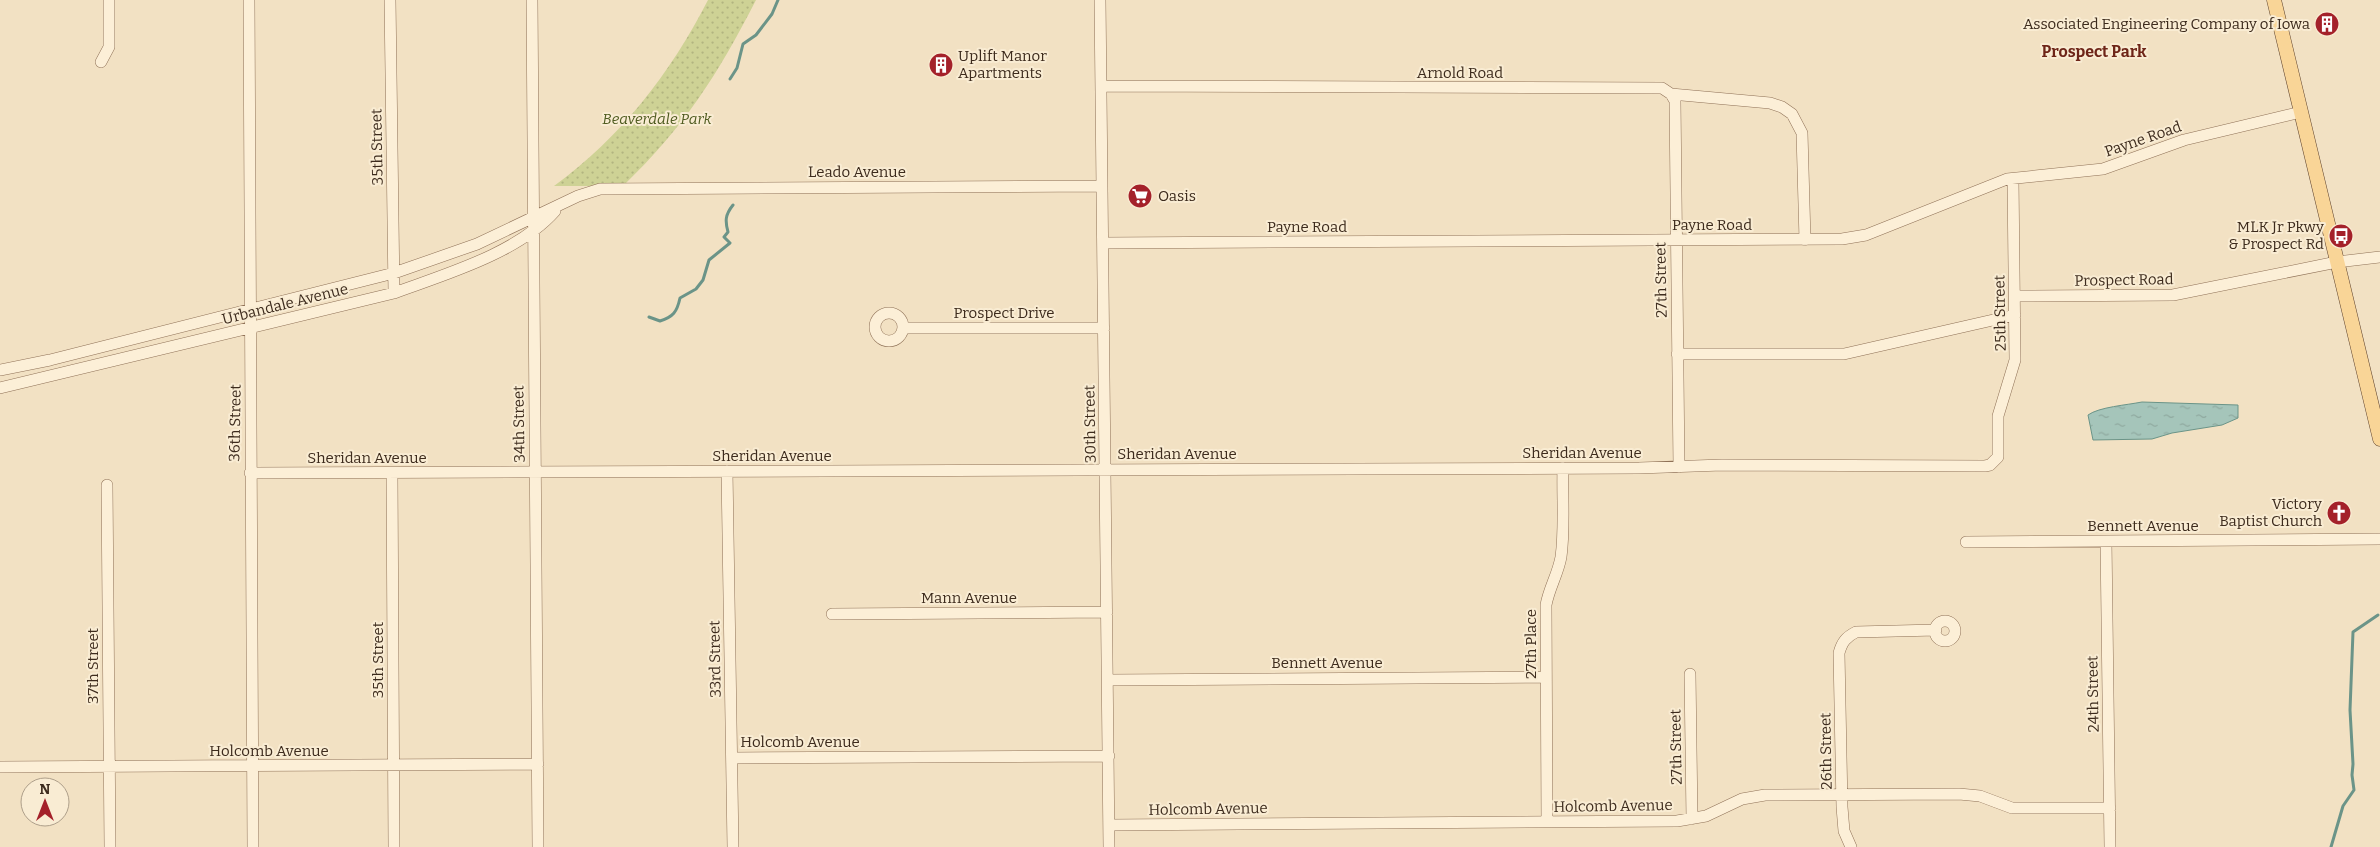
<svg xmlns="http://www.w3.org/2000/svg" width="2380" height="847" font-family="Bitter,serif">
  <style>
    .grass { fill: url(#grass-dots) }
    .water { fill: url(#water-ripples); stroke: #6b9488 }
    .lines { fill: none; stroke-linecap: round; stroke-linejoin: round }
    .stream { stroke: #6b9488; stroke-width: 3 }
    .minor-casing { stroke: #8f7157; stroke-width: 12 }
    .major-casing { stroke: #5c402c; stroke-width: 15 }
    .minor { stroke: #fcefd7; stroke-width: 11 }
    .major { stroke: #f9d597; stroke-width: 14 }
    .labels { text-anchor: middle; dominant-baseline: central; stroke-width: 4; stroke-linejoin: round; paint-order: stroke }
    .poi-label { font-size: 15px; fill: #3d2b1d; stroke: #f9ecd3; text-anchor: end }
    .street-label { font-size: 15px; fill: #3d2b1d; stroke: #f9ecd3 }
    .park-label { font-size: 15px; font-style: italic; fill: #505c21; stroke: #f9ecd3 }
    .neighbourhood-label { font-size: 16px; font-weight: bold; fill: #6e2518; stroke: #f9ecd3 }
  </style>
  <defs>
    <pattern id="grass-dots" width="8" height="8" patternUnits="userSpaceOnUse" patternTransform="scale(1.25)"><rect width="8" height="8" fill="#ced295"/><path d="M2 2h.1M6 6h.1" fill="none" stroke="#b2b480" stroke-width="1.8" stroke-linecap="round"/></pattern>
    <pattern id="water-ripples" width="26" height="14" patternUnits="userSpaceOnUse" patternTransform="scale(1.25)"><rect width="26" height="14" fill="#a5c5ba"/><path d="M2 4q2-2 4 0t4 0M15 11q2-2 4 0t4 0" fill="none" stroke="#8fa99f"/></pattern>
  </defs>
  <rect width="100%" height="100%" fill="#f2e1c3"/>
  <!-- grass -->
  <path class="grass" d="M708,0H756C717,76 685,126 623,186H554C621,137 670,74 708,0Z"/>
  <!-- water -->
  <path class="water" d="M2142,402L2238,405V418L2222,425L2172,433L2152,439L2093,440L2088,415C2099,407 2127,405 2142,402Z"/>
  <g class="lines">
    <!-- stream -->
    <path class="stream" d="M730,79L737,68L743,44L756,35L772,14L778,0
      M649,317L660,321C673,317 677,312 680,298L696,289L703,280L709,260L730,243L724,237L728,232C725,221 725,215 733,205
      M2331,847L2343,806L2354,790L2352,775L2353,764L2350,710L2353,632L2378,615"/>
    <defs>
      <path id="minor" d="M249,0L253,847
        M390,0L394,293
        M532,0L538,847
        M1100,0L1109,847
        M101,62L109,47V0
        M1101,86L1662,88L1671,94L1770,103L1782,107L1792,114L1802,133L1805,240
        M1671,94L1675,101L1679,467
        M1103,243L1842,239L1866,235L2007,179L2103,169L2184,140L2301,112
        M2015,296L2173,295L2337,262L2380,257
        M875 327a14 14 0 1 1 28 0a14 14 0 1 1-28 0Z
        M903,328H1104
        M1677,354H1844L2015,315
        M0,370L50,360L394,273L477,244L578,196L600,189L1102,186
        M0,388L394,293C446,274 518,253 555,211
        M727,471L733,847
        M250,473L1639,468L1722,465L1985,466L1990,465L1998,457V416L2015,360L2013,179
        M392,473L394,847
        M107,485L110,847
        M2106,541L2110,847
        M1966,542L2380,539
        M832,614L1107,612
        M1935 631a10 10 0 1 1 20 0a10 10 0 1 1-20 0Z
        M1690,674L1692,819
        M1108,680L1546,677
        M732,758L1109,756
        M0,767L538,764
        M1547,822L1546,605C1549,588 1558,574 1561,557C1565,528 1562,497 1563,468
        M1109,825L1677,821L1706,816L1742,799L1765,795L1959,794L1980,796L2012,808H2110
        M1851,847L1844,831L1842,807L1839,653C1842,642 1846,637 1856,632L1936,630"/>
      <path id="major" d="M2274,0L2380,439"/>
    </defs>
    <!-- minor casing -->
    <use href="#minor" class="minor-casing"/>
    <!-- major casing -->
    <use href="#major" class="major-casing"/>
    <!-- minor -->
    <use href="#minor" class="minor"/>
    <!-- major -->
    <use href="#major" class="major"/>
  </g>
  <!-- icons -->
  <defs>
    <symbol id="building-disc" viewBox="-11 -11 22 22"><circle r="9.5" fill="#a4212a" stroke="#f9ecd3"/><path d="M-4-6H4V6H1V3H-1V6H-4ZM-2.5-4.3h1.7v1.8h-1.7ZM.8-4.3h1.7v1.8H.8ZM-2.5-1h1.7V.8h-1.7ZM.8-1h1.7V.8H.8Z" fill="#fff"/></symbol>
    <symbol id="supermarket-disc" viewBox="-11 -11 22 22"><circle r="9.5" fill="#a4212a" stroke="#f9ecd3"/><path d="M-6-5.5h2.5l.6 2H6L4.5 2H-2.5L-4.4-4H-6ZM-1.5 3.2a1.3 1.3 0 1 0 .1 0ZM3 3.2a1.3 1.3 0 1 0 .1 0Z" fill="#fff"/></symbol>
    <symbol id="bus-disc" viewBox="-11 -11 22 22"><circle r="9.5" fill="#a4212a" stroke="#f9ecd3"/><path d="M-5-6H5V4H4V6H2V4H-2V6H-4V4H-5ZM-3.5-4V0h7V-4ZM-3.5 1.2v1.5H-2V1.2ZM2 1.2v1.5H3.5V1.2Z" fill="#fff"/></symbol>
    <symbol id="church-disc" viewBox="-11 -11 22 22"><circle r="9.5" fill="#a4212a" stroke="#f9ecd3"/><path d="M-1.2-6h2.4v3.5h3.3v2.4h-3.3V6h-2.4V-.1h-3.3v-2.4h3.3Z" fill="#fff"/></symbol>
  </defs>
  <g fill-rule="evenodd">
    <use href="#building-disc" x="2313" y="10" width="28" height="28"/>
    <use href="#building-disc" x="927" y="51" width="28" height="28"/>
    <use href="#supermarket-disc" x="1126" y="182" width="28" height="28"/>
    <use href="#bus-disc" x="2327" y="222" width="28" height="28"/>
    <use href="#church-disc" x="2325" y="499" width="28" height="28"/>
  </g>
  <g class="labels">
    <!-- poi labels -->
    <g class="poi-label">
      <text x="2310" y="24">Associated Engineering Company of Iowa</text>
      <text x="958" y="56" text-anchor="start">Uplift Manor<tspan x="958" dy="17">Apartments</tspan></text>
      <text x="1158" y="196" text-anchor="start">Oasis</text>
      <text x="2324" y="227">MLK Jr Pkwy<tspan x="2324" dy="17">&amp; Prospect Rd</tspan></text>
      <text x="2322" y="504">Victory<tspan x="2322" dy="17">Baptist Church</tspan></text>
    </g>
    <!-- street labels -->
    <g class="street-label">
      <text x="1460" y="73">Arnold Road</text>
      <text transform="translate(2143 139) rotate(-19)">Payne Road</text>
      <text transform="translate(377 147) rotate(-91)">35th Street</text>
      <text x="857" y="172">Leado Avenue</text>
      <text x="1712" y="225">Payne Road</text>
      <text x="1307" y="227">Payne Road</text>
      <text transform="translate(1661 280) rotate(-91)">27th Street</text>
      <text transform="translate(2124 280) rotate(-1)">Prospect Road</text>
      <text transform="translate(285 304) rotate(-14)">Urbandale Avenue</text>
      <text x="1004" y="313">Prospect Drive</text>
      <text transform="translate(2000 313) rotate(-91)">25th Street</text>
      <text transform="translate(235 423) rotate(-89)">36th Street</text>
      <text transform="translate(519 424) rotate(-91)">34th Street</text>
      <text transform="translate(1090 424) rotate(-91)">30th Street</text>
      <text x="1582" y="453">Sheridan Avenue</text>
      <text x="1177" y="454">Sheridan Avenue</text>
      <text x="772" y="456">Sheridan Avenue</text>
      <text x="367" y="458">Sheridan Avenue</text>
      <text x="2143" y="526">Bennett Avenue</text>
      <text x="969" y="598">Mann Avenue</text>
      <text transform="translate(1531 644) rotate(-90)">27th Place</text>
      <text transform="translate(715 659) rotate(-91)">33rd Street</text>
      <text transform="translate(378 660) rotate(-90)">35th Street</text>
      <text x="1327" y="663">Bennett Avenue</text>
      <text transform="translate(93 666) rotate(-90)">37th Street</text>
      <text transform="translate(2093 694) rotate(-91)">24th Street</text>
      <text x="800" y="742">Holcomb Avenue</text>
      <text transform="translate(1676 747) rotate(-91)">27th Street</text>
      <text x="269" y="751">Holcomb Avenue</text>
      <text transform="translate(1826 751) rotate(-91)">26th Street</text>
      <text transform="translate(1613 806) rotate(-1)">Holcomb Avenue</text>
      <text transform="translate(1208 809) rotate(-1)">Holcomb Avenue</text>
    </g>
    <!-- park labels -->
    <g class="park-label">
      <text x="657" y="119">Beaverdale Park</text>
    </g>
    <!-- neighbourhood labels -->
    <g class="neighbourhood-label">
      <text x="2094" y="51">Prospect Park</text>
    </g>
  </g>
  <!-- north arrow -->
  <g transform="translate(45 802)"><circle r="24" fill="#f9ecd3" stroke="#ae9f8a"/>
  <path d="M0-4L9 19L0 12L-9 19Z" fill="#a4212a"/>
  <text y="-8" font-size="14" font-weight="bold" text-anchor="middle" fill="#3d2b1d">N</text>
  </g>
</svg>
